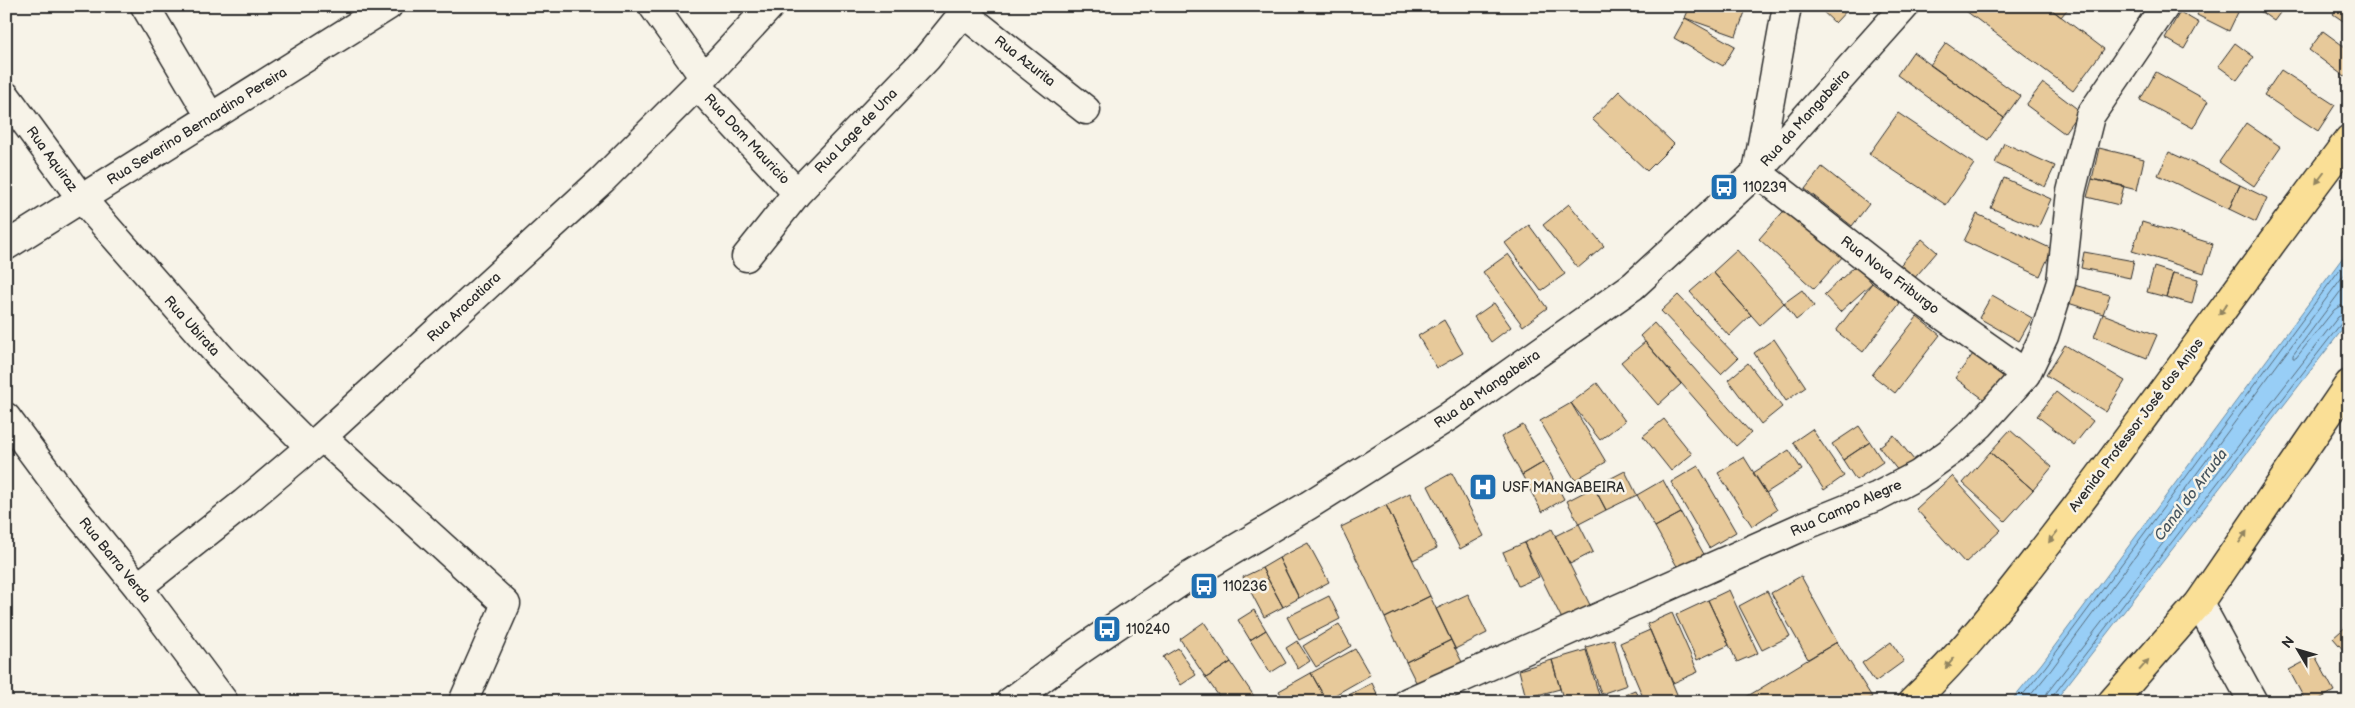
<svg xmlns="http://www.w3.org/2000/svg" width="2355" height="708" font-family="'Balsamiq Sans',sans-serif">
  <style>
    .water { fill: #98cef6; stroke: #6c8da5 }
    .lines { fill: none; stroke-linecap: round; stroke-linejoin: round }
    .shore { stroke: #576c7c; stroke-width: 1 }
    .building { fill: #e7c99a; stroke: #2b2b2b }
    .street-casing { stroke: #2b2b2b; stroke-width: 31 }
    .secondary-casing { stroke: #2b2b2b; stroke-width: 31 }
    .primary-casing { stroke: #2b2b2b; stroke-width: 31 }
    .street { stroke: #f7f3e8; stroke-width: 28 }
    .secondary { stroke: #f7f3e8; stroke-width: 28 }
    .primary { stroke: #fadf96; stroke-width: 28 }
    .oneway { fill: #928560 }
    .labels { text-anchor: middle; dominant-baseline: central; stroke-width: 5; stroke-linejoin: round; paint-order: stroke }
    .street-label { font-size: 14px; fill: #2b2b2b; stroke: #f7f3e8 }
    .poi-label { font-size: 14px; fill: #2b2b2b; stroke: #f7f3e8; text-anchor: start }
    .water-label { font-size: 15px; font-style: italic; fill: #46545e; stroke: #f7f3e8 }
  </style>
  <rect width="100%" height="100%" fill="#f7f3e8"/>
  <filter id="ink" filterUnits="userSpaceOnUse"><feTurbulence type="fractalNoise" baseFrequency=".02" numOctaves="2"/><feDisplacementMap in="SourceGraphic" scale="10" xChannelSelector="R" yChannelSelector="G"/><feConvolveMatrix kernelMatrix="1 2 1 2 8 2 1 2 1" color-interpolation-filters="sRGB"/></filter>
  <g filter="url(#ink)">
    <!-- water -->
    <path class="water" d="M2349,249V321L2054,702H2010L2042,663Z"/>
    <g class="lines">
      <!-- shore -->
      <path class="shore" d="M2349,280L2293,355V358H2296L2334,310L2340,306L2349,305
        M2017,702L2046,666L2349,257
        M2025,702L2051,670L2349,268
        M2044,702L2047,693L2338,317L2349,312
        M2051,702L2052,697L2343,321L2349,319"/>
    </g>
    <!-- building -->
    <path class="building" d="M1690,6H1730L1745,12L1736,36L1685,18Z
      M1817,6H1851L1835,23Z
      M1969,6H2047L2104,49L2073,91L1966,11Z
      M2047,6H2070L2061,17Z
      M2201,6H2241L2229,31L2197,15Z
      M2253,6H2285L2274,21Z
      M2339,6H2349V25L2333,14Z
      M2180,12L2199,23L2184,49L2165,38Z
      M1685,18L1735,46L1723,66L1674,38Z
      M2323,31L2349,50V73L2345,77L2309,50Z
      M1946,43L2020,96L2004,118L1930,65Z
      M2235,43L2254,57L2237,80L2218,66Z
      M1913,52L2004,118L1988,140L1897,75Z
      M2281,70L2335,105L2318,131L2264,95Z
      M2156,72L2208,101L2193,128L2140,100Z
      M2043,83L2080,111L2064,133L2026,105Z
      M1619,91L1674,144L1647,171L1592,119Z
      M1898,113L1974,164L1946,205L1869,154Z
      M2246,123L2281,147L2254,186L2219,162Z
      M2004,143L2055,166L2045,187L1995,163Z
      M2099,148L2144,159L2137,190L2092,179Z
      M2169,152L2240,185L2229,209L2158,175Z
      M1822,167L1869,204L1852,226L1805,189Z
      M2004,178L2051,199L2038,228L1991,208Z
      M2092,179L2124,186L2119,205L2087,197Z
      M2240,185L2267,198L2256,222L2229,209Z
      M1569,204L1604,246L1578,268L1543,225Z
      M1789,205L1844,255L1814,289L1759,239Z
      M1977,214L2052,249L2040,276L1964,241Z
      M2142,222L2213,244L2204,273L2132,251Z
      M1529,225L1565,274L1541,291L1505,243Z
      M1922,239L1937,252L1912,281L1897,269Z
      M1737,250L1784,303L1760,325L1713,272Z
      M2084,252L2134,261L2130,278L2081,268Z
      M1508,254L1547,308L1523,326L1483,272Z
      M1856,265L1872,283L1840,312L1824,295Z
      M2154,267L2173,273L2166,297L2147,292Z
      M1713,272L1751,315L1729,336L1690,292Z
      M2173,273L2198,279L2192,304L2166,297Z
      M1872,283L1900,303L1863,352L1836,331Z
      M2074,285L2110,295L2103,314L2068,303Z
      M1802,290L1814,306L1796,320L1784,303Z
      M1678,295L1738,358L1721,374L1661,311Z
      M1992,295L2032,318L2019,341L1979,318Z
      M1494,303L1511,327L1491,342L1474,317Z
      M2103,314L2157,335L2147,358L2094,337Z
      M1917,317L1940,335L1895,393L1872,375Z
      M1444,320L1463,353L1437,368L1418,336Z
      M1654,323L1751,433L1736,446L1640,336Z
      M1774,339L1806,387L1786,401L1754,353Z
      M1645,342L1681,384L1658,405L1621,362Z
      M2065,345L2125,381L2106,412L2046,375Z
      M1973,354L2007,379L1989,403L1955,378Z
      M1748,363L1782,407L1761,424L1728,380Z
      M1597,383L1625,421L1600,440L1571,403Z
      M2056,392L2093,421L2074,445L2037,416Z
      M1571,403L1606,462L1575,480L1540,421Z
      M1664,419L1692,454L1671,471L1643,436Z
      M1523,425L1544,462L1522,475L1501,437Z
      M1859,426L1870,442L1843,460L1832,444Z
      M1812,429L1844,476L1824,490L1793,442Z
      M2010,430L2052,467L2033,490L1990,452Z
      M1894,435L1914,460L1899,472L1879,447Z
      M1870,442L1883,462L1856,480L1843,460Z
      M1789,450L1802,470L1766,493L1753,473Z
      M1990,452L2033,490L2005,521L1963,483Z
      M1744,457L1777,510L1752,526L1718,473Z
      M1544,462L1564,499L1542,512L1522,475Z
      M1698,466L1736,532L1709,548L1671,482Z
      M1625,471L1637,495L1606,510L1594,487Z
      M1452,473L1484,536L1460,549L1428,486Z
      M1952,476L2001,530L1965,563L1916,509Z
      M1663,480L1681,513L1655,527L1637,495Z
      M1594,487L1606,510L1579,524L1567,501Z
      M1410,493L1437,548L1413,560L1386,505Z
      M1386,505L1430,596L1385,618L1341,527Z
      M1681,513L1705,556L1679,570L1655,527Z
      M1579,524L1593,552L1570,564L1555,536Z
      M1552,529L1591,607L1563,621L1524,543Z
      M1308,543L1329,582L1299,598L1279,558Z
      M1524,543L1539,577L1518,586L1503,552Z
      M1279,558L1299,598L1283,607L1262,568Z
      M1262,568L1283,607L1264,617L1243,577Z
      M1801,576L1837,642L1808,659L1771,593Z
      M1729,590L1758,653L1737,662L1708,600Z
      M1767,591L1790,636L1762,650L1739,606Z
      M1468,594L1487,633L1455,649L1436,609Z
      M1329,596L1340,619L1299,640L1287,617Z
      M1430,596L1451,640L1406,662L1385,618Z
      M1708,600L1729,645L1697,660L1676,615Z
      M1254,610L1266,630L1250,640L1238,620Z
      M1672,613L1698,672L1673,683L1647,624Z
      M1204,622L1231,662L1206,678L1180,639Z
      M1339,624L1351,646L1316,667L1303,646Z
      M2349,624V649L2345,652L2333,638Z
      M1266,630L1286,663L1270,673L1250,640Z
      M1650,630L1679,699L1674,702H1645L1620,643Z
      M1614,639L1627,685L1601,694L1586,647Z
      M1451,640L1464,666L1419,688L1406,662Z
      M1297,641L1310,661L1298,669L1286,648Z
      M1837,642L1872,697L1864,702H1738Z
      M1891,642L1904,661L1875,682L1862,663Z
      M1178,648L1196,675L1181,685L1163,657Z
      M1355,649L1370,675L1326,700L1311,673Z
      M1586,650L1599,695L1578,702H1564L1552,660Z
      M2315,656L2334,691L2314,702H2306L2289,670Z
      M1552,660L1560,689L1526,698L1519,670Z
      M1231,662L1258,702H1223L1206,678Z
      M1311,673L1326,700L1322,702H1285L1279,691Z
      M1372,683L1381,702H1348L1345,697Z
      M1635,690L1640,702H1607V701Z"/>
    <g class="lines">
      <defs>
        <path id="street" d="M145,6L211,118
          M653,6L703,76
          M1787,6L1757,172L1918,298L2026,374
          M963,13L1086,110
          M697,85L797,193
          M6,96L81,198L224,361L310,447
          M6,246L388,6
          M746,257L797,193L927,58L969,6
          M6,417L69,502L138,587L224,702
          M322,437L506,604L463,702
          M138,587L244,503L322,437L602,180L697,85L770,6
          M2199,603L2253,702
          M1408,702L1804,526L1878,496L1918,475L1950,452L1980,425L2026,374L2044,336L2061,282L2071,192L2090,116L2165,6"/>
        <path id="secondary" d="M1010,702L1079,651L1188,577L1309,505L1448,417L1633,286L1757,172L1905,6"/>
        <path id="primary" d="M1912,702C1974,643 2025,573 2077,506C2169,385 2257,261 2349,139
          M2112,702L2199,603L2349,384"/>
      </defs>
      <!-- street casing -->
      <use href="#street" class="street-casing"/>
      <!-- secondary casing -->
      <use href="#secondary" class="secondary-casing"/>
      <!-- primary casing -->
      <use href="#primary" class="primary-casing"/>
      <!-- street -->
      <use href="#street" class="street"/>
      <!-- secondary -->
      <use href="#secondary" class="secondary"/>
      <!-- primary -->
      <use href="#primary" class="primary"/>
    </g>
    <!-- one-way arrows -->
    <defs><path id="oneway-solid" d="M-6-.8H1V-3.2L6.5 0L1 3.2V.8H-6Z" transform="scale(1.25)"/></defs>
    <g class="oneway">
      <use href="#oneway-solid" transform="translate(2320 178) rotate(127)"/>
      <use href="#oneway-solid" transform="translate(2223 309) rotate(126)"/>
      <use href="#oneway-solid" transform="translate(2053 537) rotate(128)"/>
      <use href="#oneway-solid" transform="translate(2243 537) rotate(-56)"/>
      <use href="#oneway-solid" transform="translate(1950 663) rotate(130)"/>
      <use href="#oneway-solid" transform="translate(2144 665) rotate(-49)"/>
    </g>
  </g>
  <!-- icons -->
  <defs>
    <symbol id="bus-square" viewBox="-11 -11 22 22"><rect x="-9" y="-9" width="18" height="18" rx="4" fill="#1f6fb2" stroke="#f7f3e8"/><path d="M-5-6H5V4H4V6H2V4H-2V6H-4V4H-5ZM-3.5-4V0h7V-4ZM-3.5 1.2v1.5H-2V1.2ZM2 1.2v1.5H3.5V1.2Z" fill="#fff"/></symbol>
    <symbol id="hospital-square" viewBox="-11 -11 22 22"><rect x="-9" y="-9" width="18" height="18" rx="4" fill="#1f6fb2" stroke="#f7f3e8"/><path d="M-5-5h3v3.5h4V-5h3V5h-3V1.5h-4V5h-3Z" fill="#fff"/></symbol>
  </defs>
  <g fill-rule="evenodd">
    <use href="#bus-square" x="1708" y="171" width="32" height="32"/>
    <use href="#hospital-square" x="1467" y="471" width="32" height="32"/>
    <use href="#bus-square" x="1188" y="570" width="32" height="32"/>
    <use href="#bus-square" x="1091" y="613" width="32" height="32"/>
  </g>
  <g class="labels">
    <!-- street labels -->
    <g class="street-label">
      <text transform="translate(1025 61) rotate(38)">Rua Azurita</text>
      <text transform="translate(1805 118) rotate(-48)">Rua da Mangabeira</text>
      <text transform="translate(197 126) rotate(-32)">Rua Severino Bernardino Pereira</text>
      <text transform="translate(856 131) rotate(-46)">Rua Lage de Una</text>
      <text transform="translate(747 139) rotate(47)">Rua Dom Mauricio</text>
      <text transform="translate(52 159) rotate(54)">Rua Aquiraz</text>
      <text transform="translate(1890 275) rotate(37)">Rua Nova Friburgo</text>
      <text transform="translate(464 307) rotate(-43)">Rua Aracatiara</text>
      <text transform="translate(192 326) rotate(48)">Rua Ubirata</text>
      <text transform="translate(1487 389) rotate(-35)">Rua da Mangabeira</text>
      <text transform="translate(2136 425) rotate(-53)">Avenida Professor José dos Anjos</text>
      <text transform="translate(1846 508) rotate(-24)">Rua Campo Alegre</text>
      <text transform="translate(115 560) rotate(51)">Rua Barra Verda</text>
    </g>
    <!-- poi labels -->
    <g class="poi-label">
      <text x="1743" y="187">110239</text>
      <text x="1502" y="487">USF MANGABEIRA</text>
      <text x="1223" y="586">110236</text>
      <text x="1126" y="629">110240</text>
    </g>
    <!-- water labels -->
    <g class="water-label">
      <text transform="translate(2191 495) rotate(-53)">Canal do Arruda</text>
    </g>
  </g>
  <!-- margin -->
  <rect width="2355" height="708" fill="none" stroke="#f7f3e8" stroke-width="25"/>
  <rect x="12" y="12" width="2330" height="683" fill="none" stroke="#2b2b2b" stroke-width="2" filter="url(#ink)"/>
  <!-- north arrow -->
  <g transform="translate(2298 650) rotate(308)" stroke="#f7f3e8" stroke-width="4" paint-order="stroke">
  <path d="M0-4L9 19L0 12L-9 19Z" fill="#2b2b2b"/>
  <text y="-8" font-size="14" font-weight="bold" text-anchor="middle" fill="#2b2b2b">N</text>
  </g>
</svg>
